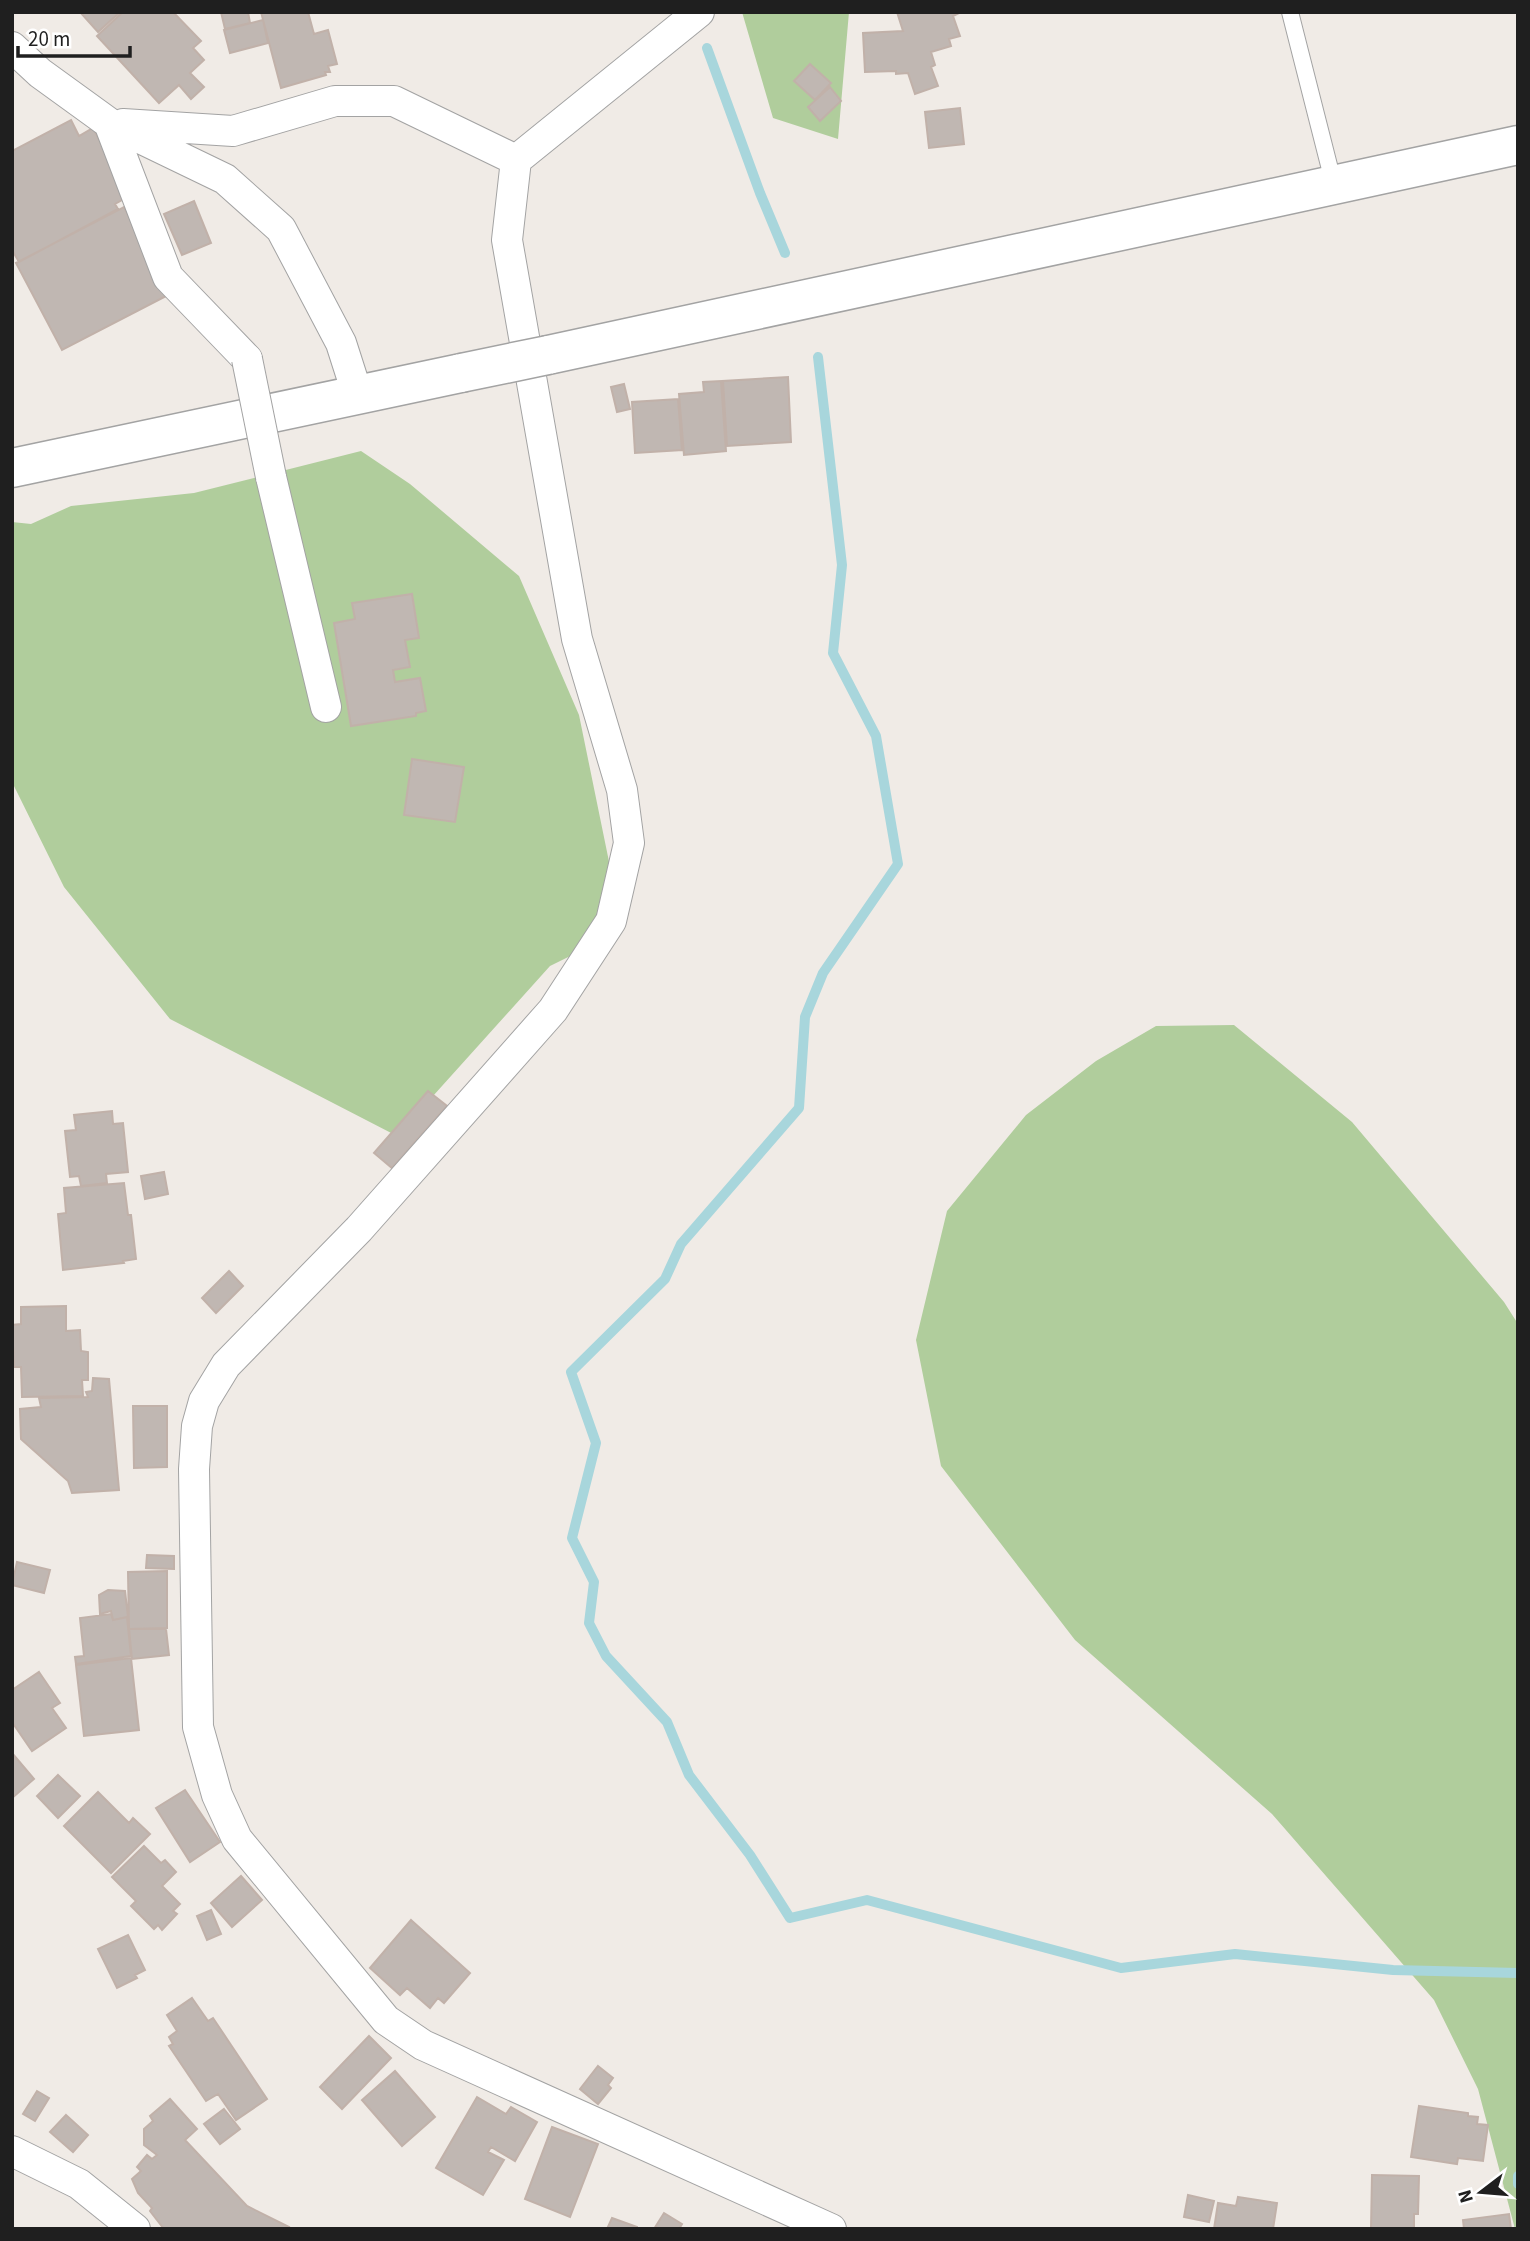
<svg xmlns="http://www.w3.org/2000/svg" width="1530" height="2241" font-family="'Source Sans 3',sans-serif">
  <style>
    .forest { fill: #b0cd9c }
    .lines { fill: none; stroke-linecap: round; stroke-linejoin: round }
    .stream { stroke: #a8d6dc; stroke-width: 10 }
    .building { fill: #c0b7b2; stroke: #c1b1a9; stroke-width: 2 }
    .service-casing { stroke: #a3a3a3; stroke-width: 18 }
    .minor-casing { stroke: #a3a3a3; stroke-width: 32 }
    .tertiary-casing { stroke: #a3a3a3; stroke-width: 41 }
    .service { stroke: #fff; stroke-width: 16 }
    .minor { stroke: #fff; stroke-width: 30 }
    .tertiary { stroke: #fff; stroke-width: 38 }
    .minor-bridge-casing { stroke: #a3a3a3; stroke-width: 32; stroke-linecap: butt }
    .tertiary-bridge-casing { stroke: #a3a3a3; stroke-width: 41; stroke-linecap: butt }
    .minor-bridge { stroke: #fff; stroke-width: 30 }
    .tertiary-bridge { stroke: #fff; stroke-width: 38 }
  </style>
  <rect width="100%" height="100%" fill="#f0ebe6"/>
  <!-- forest -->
  <path class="forest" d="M742,12H849L838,139L773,118Z
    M361,451L410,484L519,576L579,715L623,930L550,966L397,1136L170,1019L64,887L12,782V522L31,524L71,506L194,493Z
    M1234,1025L1352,1122L1504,1302L1518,1324V2229H1515L1478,2089L1434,2000L1272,1814L1075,1640L941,1466L916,1340L947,1211L1026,1115L1096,1061L1156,1026Z"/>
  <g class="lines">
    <!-- stream -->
    <path class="stream" d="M707,48L760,193L785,253
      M818,357L842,565L833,653L876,736L898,864L823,973L805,1017L799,1108L681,1244L665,1279L571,1372L596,1443L572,1538L594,1582L589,1623L606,1656L667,1722L689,1775L750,1855L790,1918L867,1900L1121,1968L1235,1954L1393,1970L1518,1973
      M1518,2176V2184"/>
  </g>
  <!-- building -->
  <path class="building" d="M80,12H120L98,32Z
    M123,12H173L201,41L193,48L204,60L190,73L204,87L191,99L179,85L159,103L97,36Z
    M221,12H248L250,23L225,29Z
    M261,12H308L314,34L328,30L337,64L328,66L330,72H325L326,75L281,88Z
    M897,12H961L953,16L960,36L949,39L951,46L931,52L935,65L931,67L938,86L915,94L908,73L896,74V71L865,72L863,33L903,31Z
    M263,20L268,43L230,53L224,30Z
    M810,64L831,83L815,100L794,81Z
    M830,87L841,101L820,121L808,107Z
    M960,108L964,144L929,148L925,112Z
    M71,120L79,136L93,128L129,196L115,204L118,209L19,262L12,250V151Z
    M194,201L211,243L182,255L164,214Z
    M124,207L170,294L62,350L16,263Z
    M788,377L791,442L727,446L723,381Z
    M721,381L726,451L684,455L679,394L704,392L703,382Z
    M624,384L630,409L617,412L611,387Z
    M678,399L682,450L635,453L632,402Z
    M412,594L419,638L405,640L410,667L393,670L395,682L420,678L426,711L416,713V716L351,726L334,623L355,619L352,603Z
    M412,759L464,767L455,822L404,815Z
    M428,1091L447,1106L392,1168L374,1153Z
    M112,1111L113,1124L123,1123L128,1172L106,1174L107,1183L81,1186L79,1176L70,1177L65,1131L76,1130L74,1115Z
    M164,1172L168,1194L145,1199L141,1176Z
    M124,1183L128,1215H131L136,1259L123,1261L124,1263L63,1270L58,1214L66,1213L64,1188Z
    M229,1271L243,1286L216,1313L202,1298Z
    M66,1306V1331L80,1330L81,1351L88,1352V1380H82L83,1396L22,1397L21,1367H14L12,1325L21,1324V1307Z
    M93,1378L109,1379L119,1490L72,1493L68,1481L21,1439L20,1409L41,1407L39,1398L88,1397L86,1392L92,1391Z
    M133,1406H167V1467L134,1468Z
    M147,1555L174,1556V1569L146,1568Z
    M17,1562L50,1570L44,1593L12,1585Z
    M167,1571V1628L129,1629L128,1572Z
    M108,1590L125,1591L128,1617L113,1620L111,1611L100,1614L99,1595Z
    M111,1614L113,1620L127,1617L131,1656L76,1664L75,1657L84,1656L80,1618Z
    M129,1629H166L169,1655L132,1659Z
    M131,1658L139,1730L84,1736L76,1665Z
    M39,1672L60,1703L52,1708L66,1728L32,1751L12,1722V1690Z
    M12,1753L34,1779L12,1798Z
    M58,1775L80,1796L58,1818L37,1796Z
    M185,1790L220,1842L190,1862L156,1808Z
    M98,1792L129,1823L133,1818L150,1834L111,1873L64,1826Z
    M144,1846L161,1863L165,1860L176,1872L162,1886L180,1904L173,1911L177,1914L162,1930L158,1925L154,1929L131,1906L136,1901L112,1877Z
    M241,1876L262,1900L232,1927L211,1903Z
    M211,1910L221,1934L207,1940L197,1916Z
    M411,1920L470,1973L444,2003L438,1998L430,2008L407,1988L400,1995L370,1968Z
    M128,1935L145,1970L135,1975L137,1978L117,1988L98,1949Z
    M192,1998L208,2021L213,2018L267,2099L236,2120L218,2094L206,2101L169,2046L173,2044L169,2037L177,2031L167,2015Z
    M369,2036L391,2058L342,2109L320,2087Z
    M598,2066L613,2078L608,2085L611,2088L598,2104L580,2089Z
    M395,2071L435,2117L402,2146L362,2100Z
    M37,2091L49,2098L35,2121L23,2114Z
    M477,2097L506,2114L511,2107L537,2122L515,2161L491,2147L488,2152L504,2160L483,2195L436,2168Z
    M170,2099L197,2129L185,2140L247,2206L289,2227L288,2229H164L150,2211L152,2208L138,2193L132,2179L141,2171L137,2167L147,2155L152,2159L157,2155L144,2145V2129L153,2121L150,2116Z
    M1419,2106L1468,2113V2116L1478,2117L1477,2124L1488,2125L1483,2161L1458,2158L1457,2164L1411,2157Z
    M224,2109L240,2129L220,2144L204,2124Z
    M66,2115L88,2135L73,2152L50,2132Z
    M552,2127L598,2144L570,2217L525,2199Z
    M1372,2175L1419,2176L1418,2214H1414V2229H1371Z
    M1188,2195L1214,2201L1209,2222L1184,2217Z
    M1238,2197L1277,2203L1273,2229H1214L1218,2203L1236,2206Z
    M664,2213L682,2224L679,2229H654Z
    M1509,2214L1511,2229H1464L1463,2220Z
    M612,2218L637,2227V2229H607Z"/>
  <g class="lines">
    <defs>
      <path id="service" d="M1290,12L1334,185"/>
      <path id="minor" d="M699,12L516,160L507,240L577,639L622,790L629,843L611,921L553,1010L359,1229L226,1365L204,1401L197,1426L194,1469L198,1727L217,1795L237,1839L386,2020L423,2045L831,2229
        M12,47L40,73L109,123L225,179L281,229L341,343L357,393
        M109,123L168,277L247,359
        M123,124L233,131L335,101H394L516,160
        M271,477L326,707
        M12,2151L79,2184L135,2229"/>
      <path id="tertiary" d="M548,355L1518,145
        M12,468L461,373"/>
    </defs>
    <!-- service casing -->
    <use href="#service" class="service-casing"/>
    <!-- minor casing -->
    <use href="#minor" class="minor-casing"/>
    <!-- tertiary casing -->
    <use href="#tertiary" class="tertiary-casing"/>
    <!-- service -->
    <use href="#service" class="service"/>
    <!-- minor -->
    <use href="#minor" class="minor"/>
    <!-- tertiary -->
    <use href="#tertiary" class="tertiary"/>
    <defs>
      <path id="minor-bridge" d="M247,359L271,477"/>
      <path id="tertiary-bridge" d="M461,373L548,355"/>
    </defs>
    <!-- minor-bridge casing -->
    <use href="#minor-bridge" class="minor-bridge-casing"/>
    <!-- tertiary-bridge casing -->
    <use href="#tertiary-bridge" class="tertiary-bridge-casing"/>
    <!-- minor-bridge -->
    <use href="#minor-bridge" class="minor-bridge"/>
    <!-- tertiary-bridge -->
    <use href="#tertiary-bridge" class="tertiary-bridge"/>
  </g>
  <!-- border -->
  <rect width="1530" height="2241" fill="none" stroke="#1f1f1f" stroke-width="28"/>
  <!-- north arrow -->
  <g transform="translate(1481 2192) rotate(254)" stroke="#ffffff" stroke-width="5" paint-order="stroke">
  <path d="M0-5L12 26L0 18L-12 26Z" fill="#1f1f1f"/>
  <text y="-10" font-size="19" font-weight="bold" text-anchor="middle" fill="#1f1f1f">N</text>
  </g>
  <!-- scale -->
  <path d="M18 46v10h112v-10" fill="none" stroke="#1f1f1f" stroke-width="3.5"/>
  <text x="28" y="46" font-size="21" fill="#1f1f1f" stroke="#ffffff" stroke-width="5" paint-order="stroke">20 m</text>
</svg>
